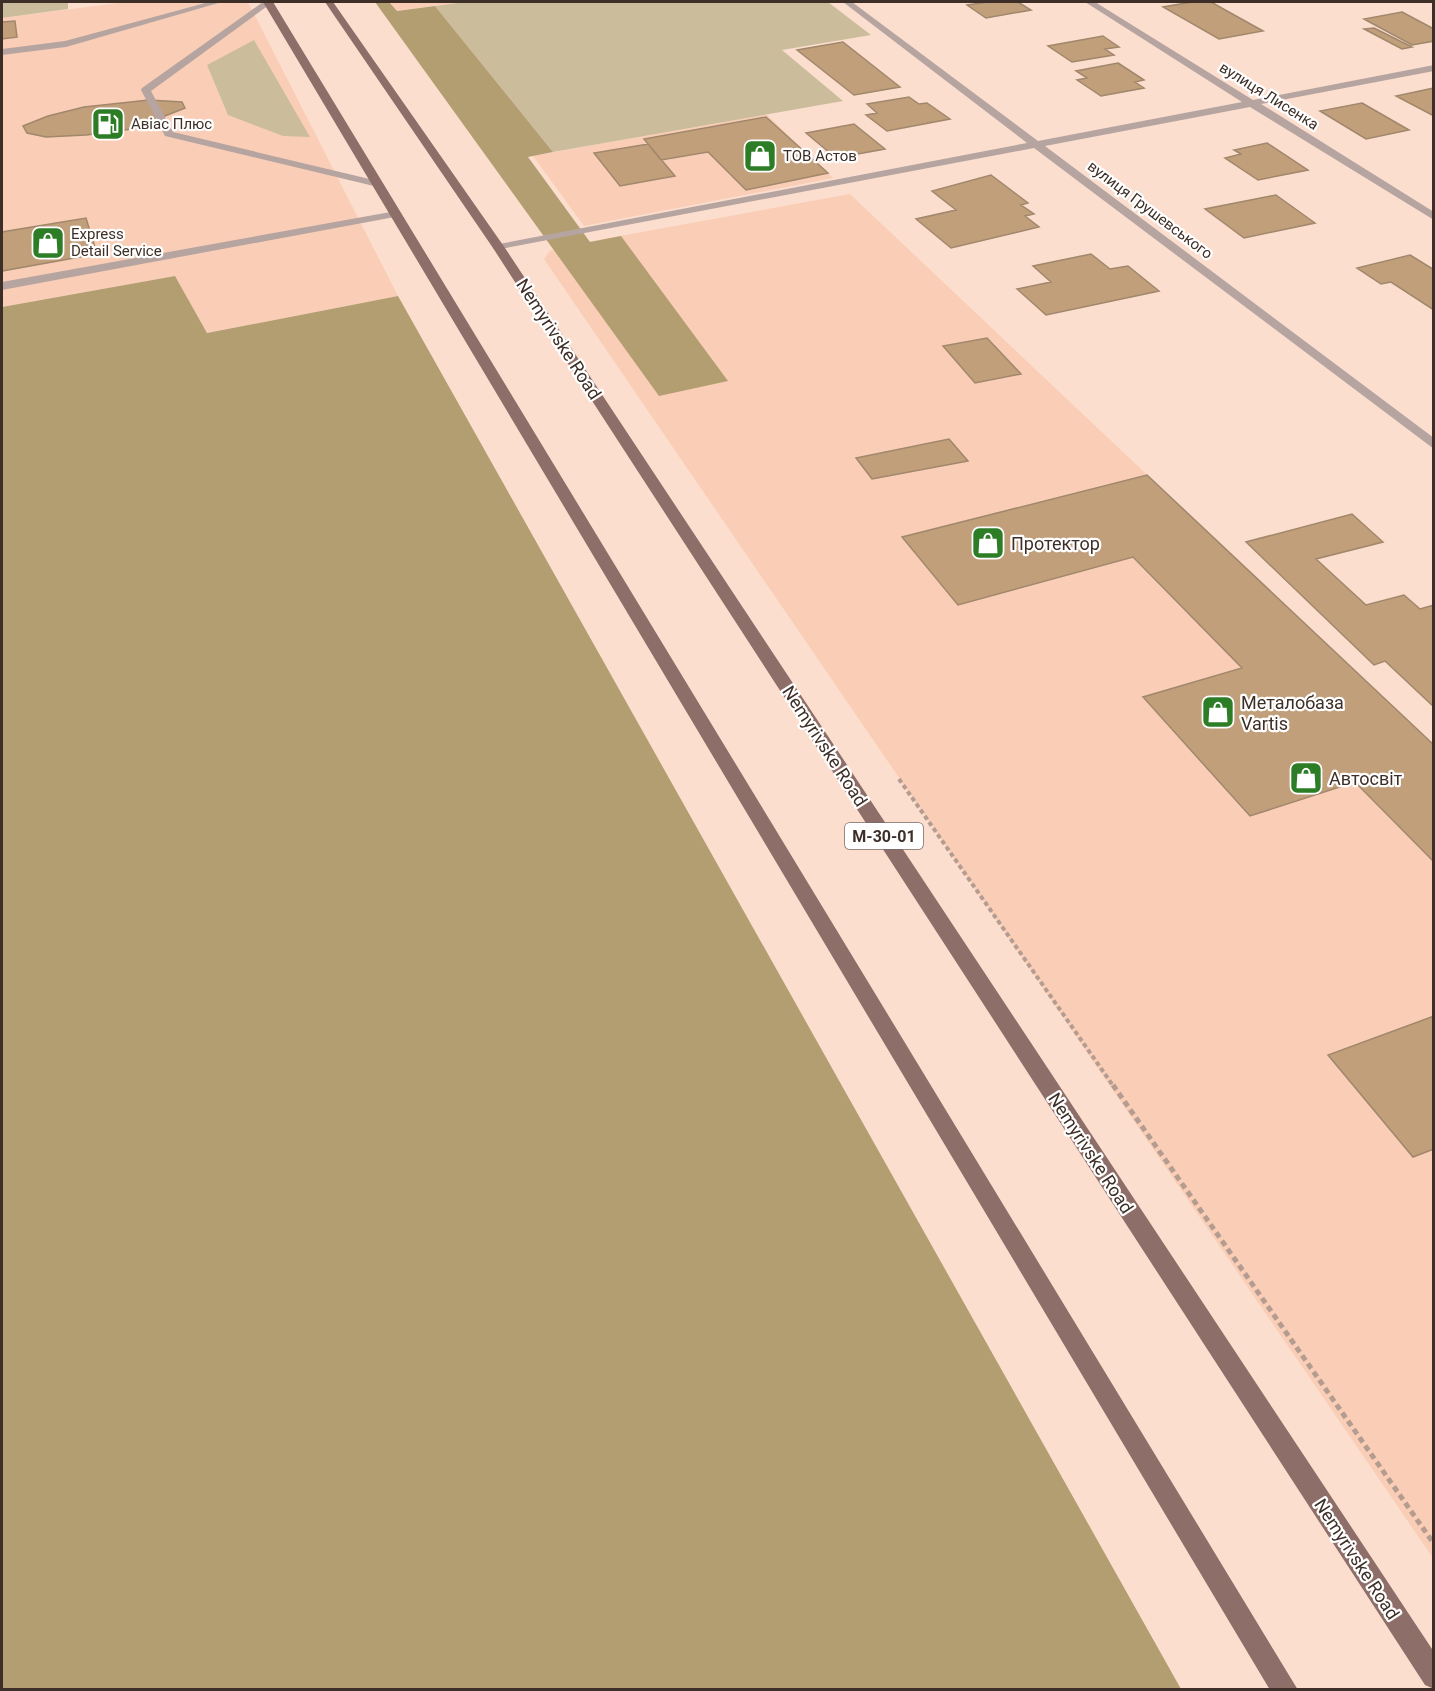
<svg xmlns="http://www.w3.org/2000/svg" width="1435" height="1691" font-family="Roboto,sans-serif">
  <style>
    .built { fill: #faceb6 }
    .green { fill: #cbbd9c }
    .forest { fill: #b29e71 }
    .building { fill: #c19f7a; stroke: #a1876c; stroke-width: 1.5 }
    .lines { fill: none; stroke-linecap: round; stroke-linejoin: round }
    .path-far1 { stroke: #b49d90; stroke-width: 4; stroke-dasharray: 4.5 3; stroke-linecap: butt }
    .path { stroke: #b49d90; stroke-width: 5; stroke-dasharray: 6 4; stroke-linecap: butt }
    .minor { fill: #b6a4a0; fill-rule: evenodd }
    .major { fill: #8e6e68; fill-rule: evenodd }
    .labels { text-anchor: middle; dominant-baseline: central; stroke-width: 4.5; stroke-linejoin: round; paint-order: stroke }
    .far-street-label { font-size: 15px; fill: #3d2f27; stroke: #fff }
    .far-poi-label { font-size: 15px; fill: #3d2f27; stroke: #fff; text-anchor: start }
    .shield { fill: #fff; stroke: #776d68; stroke-width: 1.5 }
    .shield-label { font-size: 16px; font-weight: bold; fill: #3d2f27 }
    .street-label { font-size: 18px; fill: #3d2f27; stroke: #fff }
    .poi-label { font-size: 18px; fill: #3d2f27; stroke: #fff; text-anchor: start }
  </style>
  <rect width="100%" height="100%" fill="#fbdece"/>
  <!-- built -->
  <path class="built" d="M126,2H248L398,296L207,333L175,276L2,307V18Z
    M389,2H464L396,11Z
    M766,114L833,178L584,226L533,156Z
    M850,194L1433,745V1558L544,259L550,251L581,243Z"/>
  <!-- green -->
  <path class="green" d="M2,2H68V9L2,18Z
    M464,2H828L871,35L782,50L843,101L553,152L435,6Z
    M254,40L310,137L283,136L228,115L207,65Z"/>
  <!-- forest -->
  <path class="forest" d="M375,2H389L397,11L435,6L553,152L528,157L590,242L621,236L728,381L659,396Z
    M175,276L207,333L398,296L1181,1689H2V307Z"/>
  <!-- building -->
  <path class="building" d="M988,2H1018L1031,10L986,18L967,5Z
    M1192,2H1211L1263,31L1219,39L1163,7Z
    M1402,12L1434,29V41L1412,45L1364,19Z
    M15,21L17,37L2,39V22Z
    M1374,28L1412,47L1402,49L1364,29Z
    M1103,36L1119,47L1105,49L1114,55L1072,62L1048,46Z
    M843,42L900,87L854,95L797,50Z
    M1118,63L1144,80L1135,82L1144,88L1101,96L1077,80L1087,78L1076,71Z
    M1434,88V116L1396,96Z
    M909,97L919,104L927,103L950,119L887,131L866,115L877,113L867,104Z
    M149,100L182,102L185,108L132,129L86,135L46,137L27,133L23,126L48,116L84,107Z
    M1362,103L1409,130L1366,139L1320,111Z
    M766,117L828,173L746,190L708,152L661,160L644,139Z
    M854,124L885,149L836,158L806,133Z
    M1267,143L1308,170L1258,180L1225,158L1241,154L1234,150Z
    M648,144L675,176L620,186L594,153Z
    M991,175L1028,203L1021,205L1034,214L1025,216L1039,227L951,248L916,219L956,210L932,191Z
    M1276,195L1315,223L1244,238L1205,209Z
    M86,218L97,254L2,271V232Z
    M1091,254L1110,269L1128,266L1159,291L1046,315L1017,289L1051,282L1033,266Z
    M1410,255L1431,268H1434V310L1391,282L1381,284L1357,268Z
    M987,338L1021,374L975,383L943,346Z
    M949,439L968,461L872,479L856,458Z
    M1147,475L1434,745V862L1355,782L1250,816L1143,697L1242,668L1133,557L958,605L902,537Z
    M1352,514L1383,542L1316,559L1366,605L1404,595L1420,609L1434,605V707L1385,661L1374,665L1246,542Z
    M1434,1016V1149L1413,1157L1328,1055Z"/>
  <g class="lines">
    <!-- path-far1 -->
    <path class="path-far1" d="M899,779L1114,1087"/>
    <!-- path -->
    <path class="path" d="M1113,1085L1434,1544"/>
    <!-- minor -->
    <path class="minor" d="M209,2H222L66,47L2,55V49L65,41Z
      M263,2H273L151,91L173,132L382,182V186L378,187L165,136L164,134L141,90L142,88Z
      M843,2H852L1038,141L1242,102L1085,2H1095L1253,100L1434,65V71L1261,104L1434,212V220L1250,107L1045,146L1434,438V449L1034,148L495,250L493,248L499,244L1027,143Z
      M396,211L402,214L400,216L2,290V282Z"/>
    <!-- major -->
    <path class="major" d="M263,2H273L1298,1690H1270Z
      M325,2H333L505,248L1434,1652V1689L1425,1685L493,248Z"/>
  </g>
  <!-- icons -->
  <defs>
    <symbol id="fuel-square" viewBox="-11 -11 22 22"><rect x="-9" y="-9" width="18" height="18" rx="4" fill="#2d7d27" stroke="#fff"/><path d="M-5.5-6h7V0h2V4h1.3V-2.5L3-4.5l.8-.8L6-3V5H2.5V1h-1V6h-7ZM-4.2-4.7v3.2H.2V-4.7Z" fill="#fff"/></symbol>
    <symbol id="shop-square" viewBox="-11 -11 22 22"><rect x="-9" y="-9" width="18" height="18" rx="4" fill="#2d7d27" stroke="#fff"/><path d="M-5-2.5h2.3a2.7 3.5 0 0 1 5.4 0H5L5.5 6h-11ZM-1.5-2.5h3a1.5 2.3 0 0 0-3 0Z" fill="#fff"/></symbol>
  </defs>
  <g fill-rule="evenodd">
    <use href="#fuel-square" x="89" y="105" width="38" height="38"/>
    <use href="#shop-square" x="741" y="137" width="38" height="38"/>
    <use href="#shop-square" x="29" y="224" width="38" height="38"/>
    <use href="#shop-square" x="969" y="524" width="38" height="38"/>
    <use href="#shop-square" x="1199" y="693" width="38" height="38"/>
    <use href="#shop-square" x="1287" y="759" width="38" height="38"/>
  </g>
  <g class="labels">
    <!-- far-street labels -->
    <g class="far-street-label">
      <text transform="translate(1269 96) rotate(32)">вулиця Лисенка</text>
      <text transform="translate(1150 210) rotate(37)">вулиця Грушевського</text>
    </g>
    <!-- far-poi labels -->
    <g class="far-poi-label">
      <text x="131" y="124">Авіас Плюс</text>
      <text x="783" y="156">ТОВ Астов</text>
      <text x="71" y="234">Express<tspan x="71" dy="17">Detail Service</tspan></text>
    </g>
    <!-- shield labels -->
    <rect class="shield" x="845" y="823" width="78" height="26" rx="4.5"/>
    <g class="shield-label">
      <text x="884" y="836">М-30-01</text>
    </g>
    <!-- street labels -->
    <g class="street-label">
      <text transform="translate(559 339) rotate(57)">Nemyrivske Road</text>
      <text transform="translate(825 746) rotate(57)">Nemyrivske Road</text>
      <text transform="translate(1091 1153) rotate(57)">Nemyrivske Road</text>
      <text transform="translate(1357 1559) rotate(57)">Nemyrivske Road</text>
    </g>
    <!-- poi labels -->
    <g class="poi-label">
      <text x="1011" y="543">Протектор</text>
      <text x="1241" y="702">Металобаза<tspan x="1241" dy="21">Vartis</tspan></text>
      <text x="1329" y="778">Автосвіт</text>
    </g>
  </g>
  <!-- border -->
  <rect width="1435" height="1691" fill="none" stroke="#3d2f27" stroke-width="6"/>
</svg>
